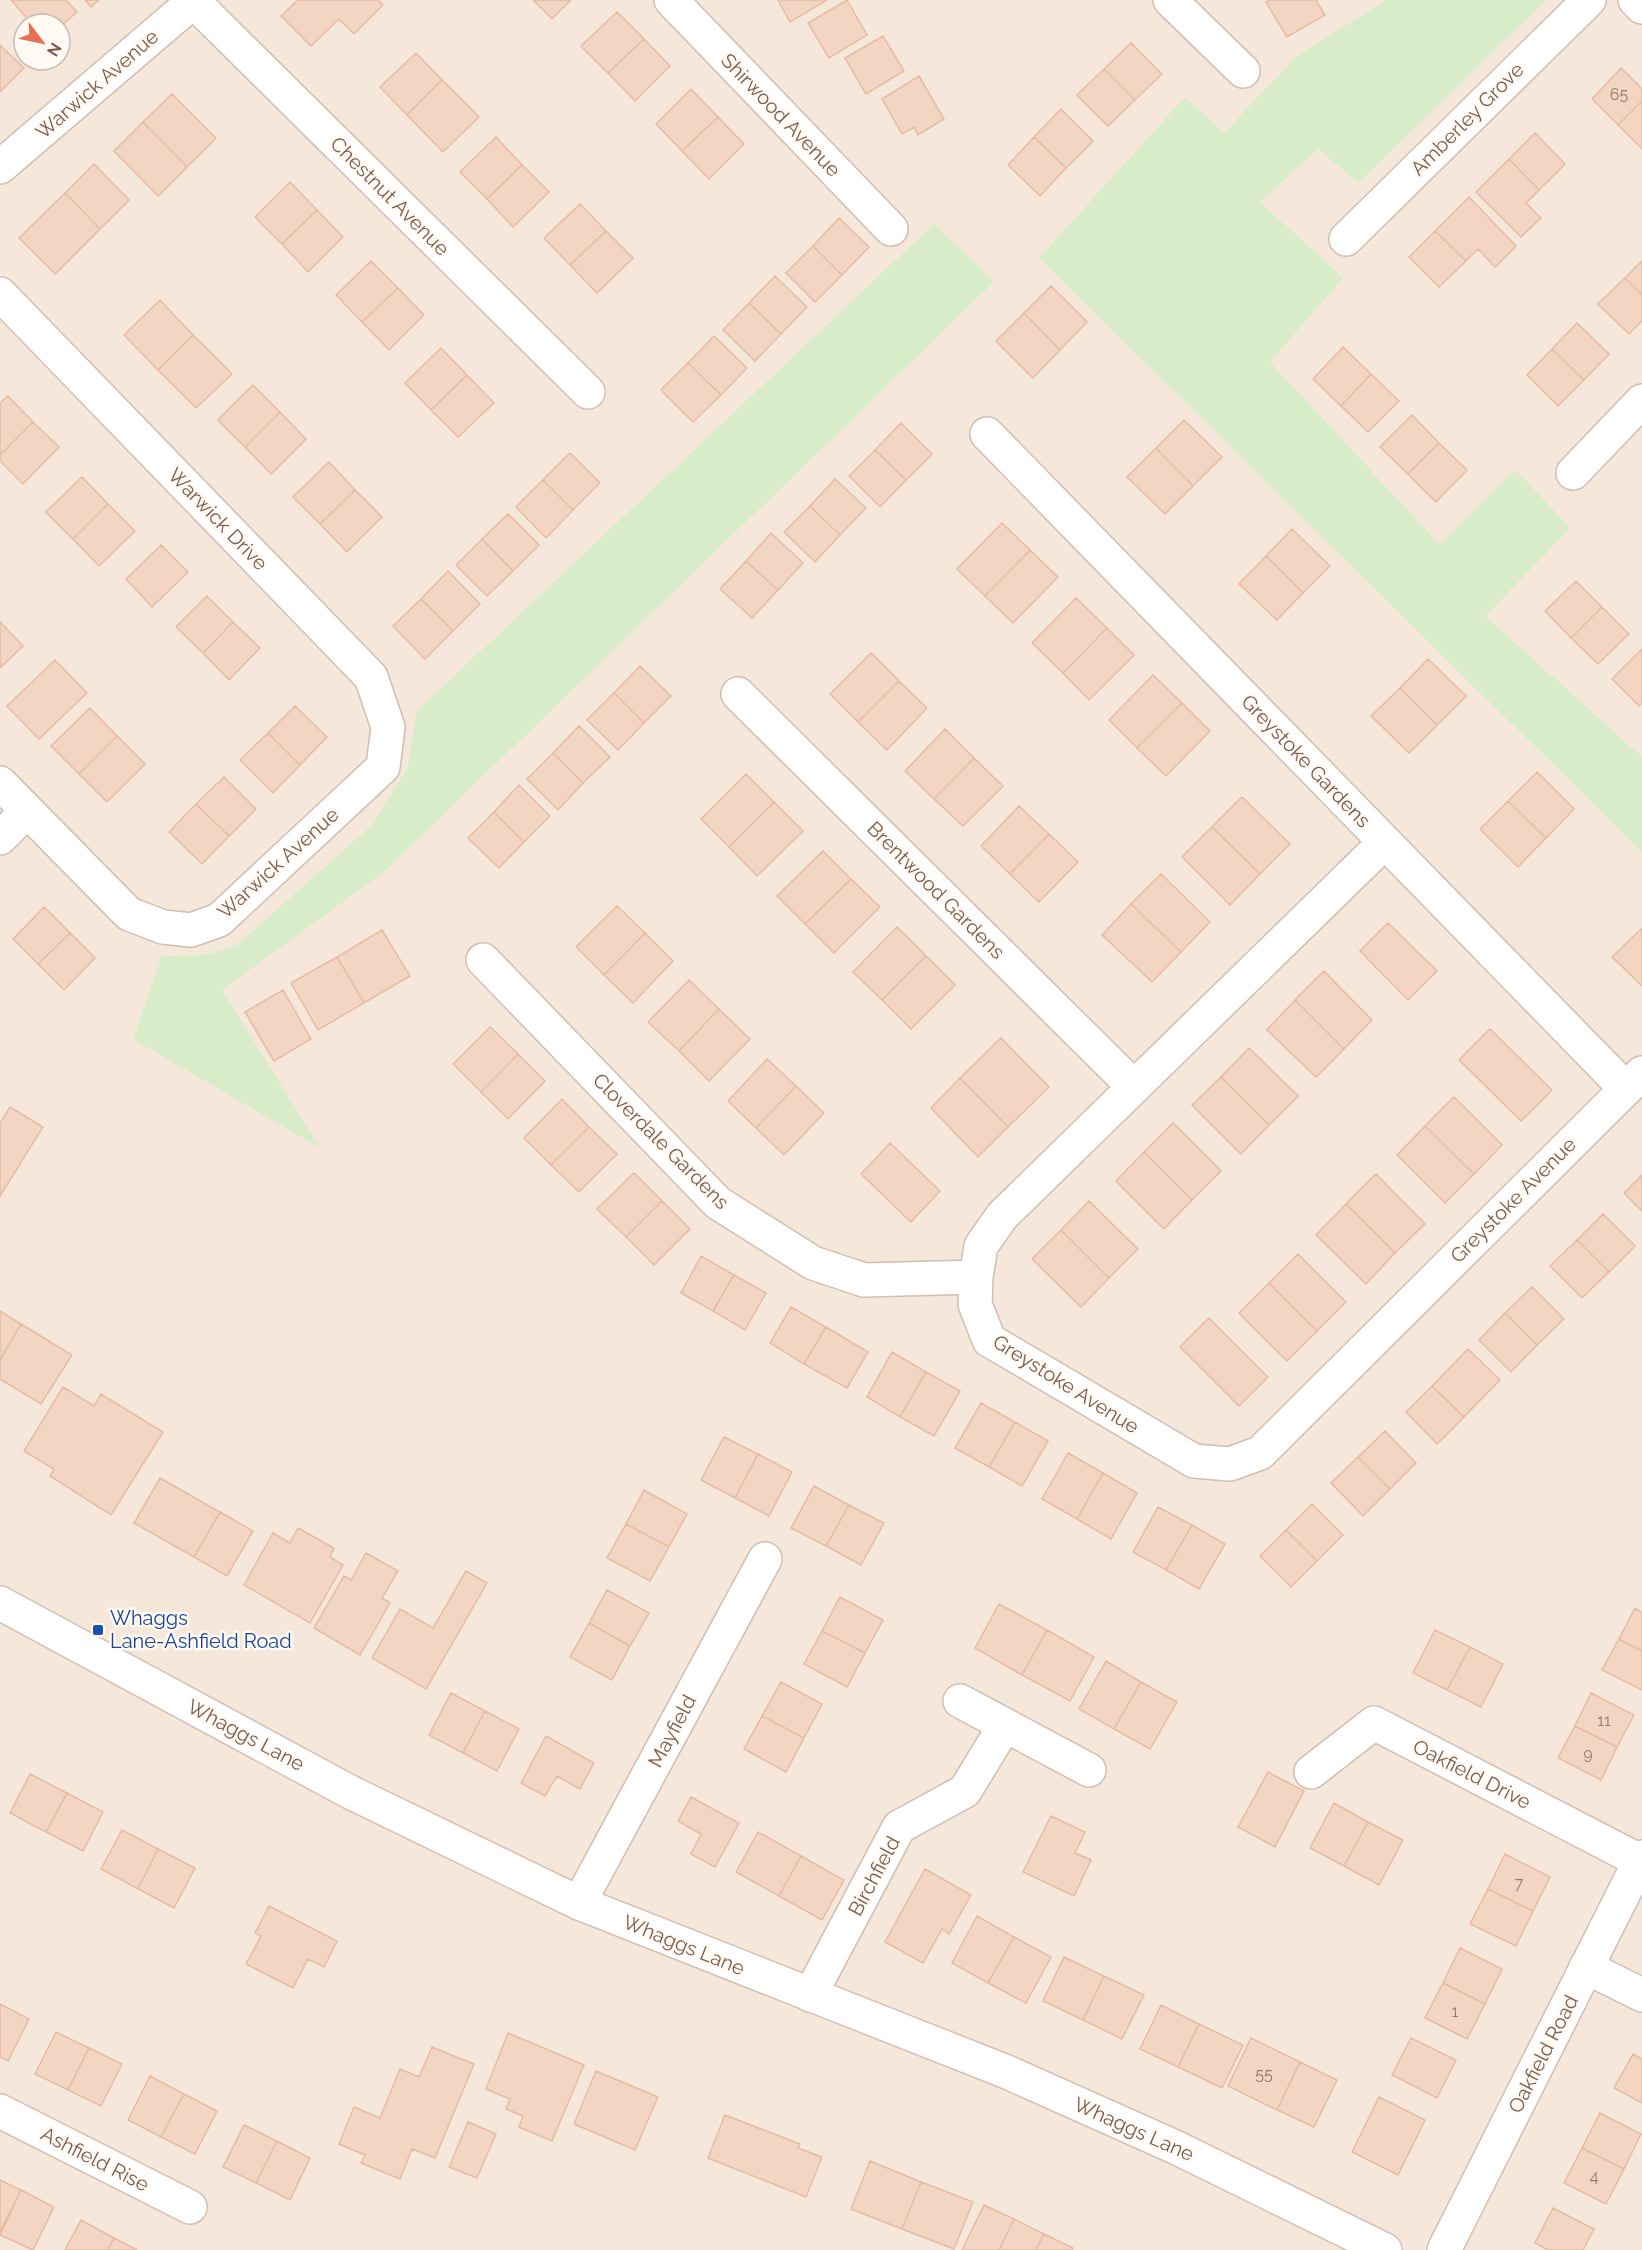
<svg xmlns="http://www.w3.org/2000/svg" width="1642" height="2250" font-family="Raleway,sans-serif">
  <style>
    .residential { fill: #f5e8da; fill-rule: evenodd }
    .green { fill: #d8ecc9 }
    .building { fill: #f3d5c3; stroke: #e6bba3; stroke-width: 1.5 }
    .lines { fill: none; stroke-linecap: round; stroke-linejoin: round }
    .minor-casing { stroke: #d1beb0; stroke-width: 36 }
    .tertiary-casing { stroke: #d1beb0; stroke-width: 36 }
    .secondary-casing { stroke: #d6c0b0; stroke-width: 36 }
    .minor { stroke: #fff; stroke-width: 33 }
    .tertiary { stroke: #fff; stroke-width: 33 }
    .secondary { stroke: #fff; stroke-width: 33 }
    .transit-dot { fill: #1a4fb4; stroke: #fffaf3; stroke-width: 2 }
    .labels { text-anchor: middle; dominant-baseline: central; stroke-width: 5; stroke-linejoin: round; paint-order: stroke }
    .number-label { font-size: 16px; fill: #987a6a }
    .street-label { font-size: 20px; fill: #7a5c4d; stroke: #fffaf3 }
    .transit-label { font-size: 20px; fill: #164399; stroke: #fffaf3; text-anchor: start }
  </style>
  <rect width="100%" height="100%" fill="#fdf6ec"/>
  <!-- residential -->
  <path class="residential" d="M0,0H1642V2250H0ZM24,24H60V60H24Z"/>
  <!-- green -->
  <path class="green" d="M1386,0H1546L1358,183L1318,149L1260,202L1343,278L1270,362L1440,545L1515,470L1571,528L1485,616L1642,757V852L1039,258L1185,97L1224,133L1297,56Z
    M934,224L994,282L385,871L222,990L320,1148L133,1039L162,956L206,955L237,945L372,825L408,767L417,711Z"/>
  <!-- building -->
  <path class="building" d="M11,0H66L77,12L60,27V24H32Z
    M85,0H99L91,7Z
    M298,0H378L383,5L354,34L339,19L311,46L281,16Z
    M533,0H571L552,19Z
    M778,0H827L790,22Z
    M847,0L867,35L829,58L808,23Z
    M1269,0H1316L1325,15L1287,37L1266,2Z
    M617,12L644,39L608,73L581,46Z
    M883,36L904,71L866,94L845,58Z
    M644,39L670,66L635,101L608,73Z
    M1131,43L1162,74L1135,100L1104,69Z
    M0,45L24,68L0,92Z
    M416,53L442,80L407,115L380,87Z
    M1621,68L1642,89V101L1618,125L1592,99Z
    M1104,69L1135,100L1108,126L1077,95Z
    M919,76L944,119L918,135L914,127L902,134L882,99Z
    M442,80L479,117L443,152L407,115Z
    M691,89L718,117L682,151L656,124Z
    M172,94L216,138L187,167L143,122Z
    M1642,101V149L1618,125Z
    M1061,109L1093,141L1066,168L1034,137Z
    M718,117L744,144L709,179L682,151Z
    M143,122L187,167L158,196L114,151Z
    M1535,133L1565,164L1539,190L1509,159Z
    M496,137L522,165L487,199L460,172Z
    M1034,137L1066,168L1040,196L1008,165Z
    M1509,159L1539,190L1526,203L1541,218L1521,237L1476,192Z
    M94,164L129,200L100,229L65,193Z
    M522,165L549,192L513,227L487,199Z
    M290,182L317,210L282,244L255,217Z
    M65,193L100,229L55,274L19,238Z
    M1469,197L1516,246L1495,267L1478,249L1466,261L1435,231Z
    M580,204L606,231L570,265L544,238Z
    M317,210L343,237L308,272L282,244Z
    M839,218L869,247L842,275L813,246Z
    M606,231L633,258L597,293L570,265Z
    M1435,231L1466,261L1439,287L1409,257Z
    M813,246L842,275L815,302L786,273Z
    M371,261L398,288L362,322L336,295Z
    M1642,261V295L1625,278Z
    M775,276L807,307L781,334L749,303Z
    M1625,278L1642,295V321L1629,334L1598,304Z
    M1051,286L1087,322L1060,350L1024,313Z
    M398,288L424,315L389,350L362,322Z
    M160,300L193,335L158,370L124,335Z
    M749,303L781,334L755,361L723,330Z
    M1024,313L1060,350L1033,378L996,341Z
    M1577,323L1609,354L1584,380L1552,349Z
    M193,335L232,374L196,408L158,370Z
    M714,336L747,368L721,395L688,363Z
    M1343,347L1371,374L1341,406L1313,379Z
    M441,348L467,375L431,410L405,383Z
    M1552,349L1584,380L1558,406L1527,375Z
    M688,363L721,395L693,422L661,390Z
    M1371,374L1399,401L1368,432L1341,406Z
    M467,375L494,403L458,437L431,410Z
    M253,385L280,412L245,447L218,420Z
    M8,396L33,422L0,455V403Z
    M280,412L306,439L271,474L245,447Z
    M1412,415L1439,443L1408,474L1380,447Z
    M1184,420L1222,457L1193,486L1156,448Z
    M33,422L59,447L23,484L0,461V455Z
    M901,423L932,454L906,480L875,450Z
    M1439,443L1467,470L1436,502L1408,474Z
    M1156,448L1193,486L1165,514L1127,477Z
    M875,450L906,480L880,507L849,476Z
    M570,453L600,483L573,510L543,480Z
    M329,462L355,490L320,524L293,497Z
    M82,477L108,504L73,539L46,512Z
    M835,479L866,508L840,535L810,506Z
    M543,480L573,510L546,538L516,507Z
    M355,490L382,517L347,552L320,524Z
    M108,504L135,531L99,566L73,539Z
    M810,506L840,535L815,562L784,532Z
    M508,514L539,545L513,571L482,539Z
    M1002,523L1030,550L985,596L957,569Z
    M1292,529L1330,566L1303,593L1266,556Z
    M771,533L803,563L778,590L746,561Z
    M482,539L513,571L487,596L456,565Z
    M161,545L188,572L152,607L126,579Z
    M1030,550L1058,577L1013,623L985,596Z
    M1266,556L1303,593L1277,620L1239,584Z
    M746,561L778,590L752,618L720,589Z
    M448,571L480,604L453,631L421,599Z
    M1576,581L1602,607L1571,638L1545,611Z
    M207,596L233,622L203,653L176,627Z
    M1076,598L1107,628L1063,673L1032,643Z
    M421,599L453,631L425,659L393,626Z
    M1602,607L1629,634L1598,664L1571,638Z
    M0,622L23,646L0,668Z
    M233,622L260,648L229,680L203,653Z
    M1107,628L1134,655L1089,700L1063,673Z
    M1642,649V703L1639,706L1612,679Z
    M871,653L899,681L858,722L830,694Z
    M1428,659L1466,696L1437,725L1400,688Z
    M55,660L87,693L39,739L7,706Z
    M640,666L671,696L644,723L614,693Z
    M1153,675L1182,703L1137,748L1109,720Z
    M899,681L927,708L887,750L858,722Z
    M1400,688L1437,725L1409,753L1371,716Z
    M614,693L644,723L618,750L587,720Z
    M1182,703L1210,731L1166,776L1137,748Z
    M295,706L327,737L300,765L268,733Z
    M90,708L117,736L79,774L51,746Z
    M579,726L610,757L583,783L553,753Z
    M945,729L974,758L934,799L905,771Z
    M268,733L300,765L273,793L240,760Z
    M117,736L145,764L107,802L79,774Z
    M553,753L583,783L558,810L527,779Z
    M974,758L1003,786L963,826L934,799Z
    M1537,772L1574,809L1546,838L1508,801Z
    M746,774L774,802L729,847L701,819Z
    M224,777L256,809L229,836L196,804Z
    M519,785L550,816L524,842L494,812Z
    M1242,797L1290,844L1260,874L1212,827Z
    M1508,801L1546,838L1518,867L1480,829Z
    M774,802L803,831L757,876L729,847Z
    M196,804L229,836L202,864L169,832Z
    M1019,806L1049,834L1010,874L981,846Z
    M494,812L524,842L499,868L468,838Z
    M1212,827L1260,874L1230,905L1182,857Z
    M1049,834L1078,862L1039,902L1010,874Z
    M823,851L851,879L805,924L777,896Z
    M1161,874L1210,922L1181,952L1131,904Z
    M851,879L880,907L834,953L805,924Z
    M1131,904L1181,952L1152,982L1102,935Z
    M617,906L645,933L604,975L576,947Z
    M44,907L70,933L38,964L13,939Z
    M1388,923L1437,971L1408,1000L1360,951Z
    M897,927L926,956L882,1000L853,972Z
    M1641,929L1642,930V986L1612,957Z
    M382,930L410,976L364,1003L337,957Z
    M70,933L95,958L64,990L38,964Z
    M645,933L673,961L633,1003L604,975Z
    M926,956L955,985L911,1029L882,1000Z
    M337,957L364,1003L318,1030L291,983Z
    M1324,971L1372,1020L1344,1049L1295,1000Z
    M689,980L719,1009L679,1051L648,1022Z
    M283,990L311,1039L274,1061L245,1012Z
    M1295,1000L1344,1049L1316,1077L1267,1030Z
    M719,1009L750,1039L709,1081L679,1051Z
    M490,1027L518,1054L481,1092L453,1064Z
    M1490,1029L1552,1090L1521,1121L1459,1060Z
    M1001,1038L1049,1087L1008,1127L960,1078Z
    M1249,1048L1298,1096L1269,1125L1221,1077Z
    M518,1054L545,1081L508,1119L481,1092Z
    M767,1059L796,1086L756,1128L728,1101Z
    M1221,1077L1269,1125L1241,1154L1192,1105Z
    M960,1078L1008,1127L978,1157L931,1108Z
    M796,1086L824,1113L784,1155L756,1128Z
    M1454,1097L1502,1145L1474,1174L1425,1126Z
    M562,1099L589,1127L551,1165L524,1138Z
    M10,1107L43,1127L0,1196V1123Z
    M1173,1123L1221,1171L1192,1200L1144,1152Z
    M1425,1126L1474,1174L1445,1203L1397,1155Z
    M589,1127L617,1154L579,1192L551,1165Z
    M890,1143L940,1191L911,1222L861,1174Z
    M1144,1152L1192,1200L1164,1229L1116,1181Z
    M634,1173L662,1201L626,1237L597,1209Z
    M1376,1174L1425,1224L1395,1253L1346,1204Z
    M1642,1175V1211L1624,1193Z
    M662,1201L690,1229L654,1265L626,1237Z
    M1089,1201L1138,1249L1109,1278L1061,1230Z
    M1346,1204L1395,1253L1366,1284L1316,1235Z
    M1603,1214L1635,1246L1609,1272L1577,1240Z
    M1061,1230L1109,1278L1081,1307L1032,1259Z
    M1577,1240L1609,1272L1582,1298L1550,1266Z
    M1298,1254L1346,1302L1317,1331L1269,1283Z
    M701,1256L734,1275L713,1311L681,1293Z
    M734,1275L766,1293L745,1330L713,1311Z
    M1269,1283L1317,1331L1287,1361L1239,1313Z
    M1532,1287L1564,1319L1537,1345L1505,1313Z
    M791,1307L826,1327L804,1364L770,1343Z
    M0,1311L21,1324L0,1360Z
    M1505,1313L1537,1345L1511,1372L1479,1340Z
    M1209,1318L1268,1377L1239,1406L1180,1347Z
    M21,1324L72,1355L41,1404L0,1379V1360Z
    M826,1327L868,1352L847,1388L804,1364Z
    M1468,1349L1500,1380L1464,1417L1432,1386Z
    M892,1352L926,1372L900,1417L867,1397Z
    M926,1372L960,1391L934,1436L900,1417Z
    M1432,1386L1464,1417L1437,1444L1406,1412Z
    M63,1387L94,1406L101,1394L163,1432L111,1515L50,1476L54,1469L24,1451Z
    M981,1403L1015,1422L989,1467L955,1448Z
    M1015,1422L1048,1441L1022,1486L989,1467Z
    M1385,1431L1416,1463L1390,1489L1358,1457Z
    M724,1437L758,1454L735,1498L701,1480Z
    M1068,1453L1103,1473L1077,1519L1042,1499Z
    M758,1454L792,1472L769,1516L735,1498Z
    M1358,1457L1390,1489L1363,1516L1331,1483Z
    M1103,1473L1137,1493L1111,1539L1077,1519Z
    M160,1478L220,1512L194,1557L134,1523Z
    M814,1486L849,1505L826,1546L791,1528Z
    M644,1490L687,1514L669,1547L626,1524Z
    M1312,1504L1343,1535L1317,1561L1286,1530Z
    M849,1505L884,1523L861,1565L826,1546Z
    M1158,1507L1192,1525L1166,1570L1133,1552Z
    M220,1512L253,1531L227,1576L194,1557Z
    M626,1524L669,1547L650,1581L607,1558Z
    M1192,1525L1225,1544L1199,1589L1166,1570Z
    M298,1528L334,1548L330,1557L343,1565L310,1623L244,1585L273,1533L290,1543Z
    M1286,1530L1317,1561L1291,1587L1260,1556Z
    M366,1553L398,1571L382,1598L390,1603L360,1655L314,1628L344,1576L351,1580Z
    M466,1571L487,1583L426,1689L372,1658L400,1609L433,1628Z
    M607,1590L649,1613L630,1646L589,1623Z
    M840,1597L883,1620L865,1653L822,1631Z
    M999,1604L1047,1630L1022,1675L975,1648Z
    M1635,1608L1642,1612V1651L1619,1639Z
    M589,1623L630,1646L612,1680L570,1657Z
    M1047,1630L1094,1657L1070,1701L1022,1675Z
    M1435,1630L1470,1647L1447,1690L1413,1673Z
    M822,1631L865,1653L847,1687L804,1664Z
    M1619,1639L1642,1651V1690L1602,1670Z
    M1470,1647L1503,1664L1481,1707L1447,1690Z
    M1106,1661L1141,1682L1114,1729L1079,1709Z
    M781,1682L822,1704L804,1738L762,1716Z
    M1141,1682L1177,1702L1150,1749L1114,1729Z
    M451,1693L485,1711L463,1753L429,1735Z
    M1591,1693L1634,1715L1617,1747L1575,1726Z
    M485,1711L519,1729L497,1771L463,1753Z
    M762,1716L804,1738L786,1772L744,1749Z
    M1575,1726L1617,1747L1601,1780L1558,1758Z
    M546,1736L594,1763L580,1789L557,1776L545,1796L521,1783Z
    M1268,1772L1304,1791L1275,1847L1238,1827Z
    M30,1774L67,1793L46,1832L10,1813Z
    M67,1793L103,1812L83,1851L46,1832Z
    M691,1797L739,1823L715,1867L691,1854L701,1834L678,1821Z
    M1334,1803L1368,1822L1344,1866L1310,1848Z
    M1051,1816L1085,1832L1075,1853L1091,1860L1074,1896L1023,1872Z
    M1368,1822L1403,1840L1379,1885L1344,1866Z
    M122,1830L158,1849L138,1889L101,1869Z
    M758,1832L801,1856L779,1896L736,1872Z
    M158,1849L195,1868L174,1908L138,1889Z
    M1505,1854L1550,1877L1533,1911L1488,1889Z
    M801,1856L844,1880L822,1920L779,1896Z
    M925,1869L971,1895L949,1934L942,1929L923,1963L885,1942Z
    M1488,1889L1533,1911L1516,1946L1470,1924Z
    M269,1906L337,1941L324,1967L308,1959L293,1988L246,1964L261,1936L255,1933Z
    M977,1916L1014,1937L988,1983L952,1963Z
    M1014,1937L1051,1957L1026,2003L988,1983Z
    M1460,1948L1502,1969L1485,2004L1443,1983Z
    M1064,1957L1104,1976L1083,2020L1043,2001Z
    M1104,1976L1144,1995L1122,2039L1083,2020Z
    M1443,1983L1485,2004L1467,2039L1425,2018Z
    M0,2004L29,2019L8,2061L0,2057Z
    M1161,2005L1199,2024L1178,2067L1140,2049Z
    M1199,2024L1243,2045L1222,2088L1178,2067Z
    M56,2032L89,2048L68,2090L35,2074Z
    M508,2033L584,2065L552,2141L519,2127L523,2116L506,2109L510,2099L486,2089Z
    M1251,2038L1300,2062L1277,2110L1228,2086Z
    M1411,2038L1456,2060L1437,2098L1392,2075Z
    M432,2047L474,2064L435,2158L412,2149L400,2179L361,2163L365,2155L339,2144L354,2107L380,2118L400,2069L419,2077Z
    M89,2048L122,2064L101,2106L68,2090Z
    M1633,2054L1642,2059V2103L1614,2088Z
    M1300,2062L1337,2080L1314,2127L1277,2110Z
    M596,2071L658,2097L635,2150L574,2124Z
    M150,2076L184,2094L161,2137L128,2120Z
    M184,2094L217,2111L195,2154L161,2137Z
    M1379,2097L1425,2120L1398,2175L1352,2152Z
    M1600,2113L1641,2134L1624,2169L1582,2148Z
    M725,2115L800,2144L798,2148L822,2157L806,2197L708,2158Z
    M468,2122L496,2134L477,2178L449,2167Z
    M244,2125L277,2141L256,2183L223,2167Z
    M277,2141L310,2158L290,2200L256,2183Z
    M1582,2148L1624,2169L1606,2204L1564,2183Z
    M870,2161L921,2182L902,2229L851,2209Z
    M0,2180L21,2190L0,2232Z
    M921,2182L973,2202L954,2249L902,2229Z
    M21,2190L54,2207L33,2250L0,2235Z
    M984,2205L1014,2219L999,2250H962Z
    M1553,2208L1594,2229L1583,2250H1548L1535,2243Z
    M1014,2219L1044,2234L1036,2250H999Z
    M81,2220L114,2238L108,2250H65Z
    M1044,2234L1073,2248L1072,2250H1036Z
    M114,2238L137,2250H108Z"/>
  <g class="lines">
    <defs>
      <path id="minor" d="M671,0L891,229
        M1170,0L1243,71
        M193,1L588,392
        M0,167L195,0
        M1346,239L1589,0
        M0,294L371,677L388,727L383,767L219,920L191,930L163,927L129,914L0,783
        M987,434L1625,1088
        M1573,473L1642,401
        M738,694L1133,1086
        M0,838L27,811
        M1385,842L1002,1216L981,1246L976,1277L975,1304L989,1340L1194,1461L1230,1464L1260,1453L1642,1073
        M483,960L718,1203L813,1263L864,1280L976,1277
        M960,1701L1089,1770
        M1311,1772L1374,1723L1640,1861
        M579,1903L765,1559
        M1586,1967L1642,1995
        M810,1995L899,1827L965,1791L1005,1725
        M0,2111L190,2207"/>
      <path id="tertiary" d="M1635,0L1642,7
        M1444,2250L1642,1857"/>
      <path id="secondary" d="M0,1603L350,1792L579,1903L1007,2072L1175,2147L1385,2250"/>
    </defs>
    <!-- minor casing -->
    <use href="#minor" class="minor-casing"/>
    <!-- tertiary casing -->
    <use href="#tertiary" class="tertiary-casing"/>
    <!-- secondary casing -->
    <use href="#secondary" class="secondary-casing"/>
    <!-- minor -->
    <use href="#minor" class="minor"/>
    <!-- tertiary -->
    <use href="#tertiary" class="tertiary"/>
    <!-- secondary -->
    <use href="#secondary" class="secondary"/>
  </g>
  <!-- markers -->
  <rect class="transit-dot" x="92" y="1624" width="12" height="12" rx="3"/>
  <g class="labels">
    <!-- number labels -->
    <g class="number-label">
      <text x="1619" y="94">65</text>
      <text x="1604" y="1720">11</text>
      <text x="1588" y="1753">9</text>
      <text x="1519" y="1883">7</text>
      <text x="1455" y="2011">1</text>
      <text x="1264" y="2074">55</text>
      <text x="1594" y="2176">4</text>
    </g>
    <!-- street labels -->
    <g class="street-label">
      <text transform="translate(97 84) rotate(-41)">Warwick Avenue</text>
      <text transform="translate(781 115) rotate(46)">Shirwood Avenue</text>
      <text transform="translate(1467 119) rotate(-45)">Amberley Grove</text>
      <text transform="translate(390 196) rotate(45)">Chestnut Avenue</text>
      <text transform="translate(218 519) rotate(46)">Warwick Drive</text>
      <text transform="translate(1306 761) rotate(46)">Greystoke Gardens</text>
      <text transform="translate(278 863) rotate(-42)">Warwick Avenue</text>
      <text transform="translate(936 890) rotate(45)">Brentwood Gardens</text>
      <text transform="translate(661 1141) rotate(45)">Cloverdale Gardens</text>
      <text transform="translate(1513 1200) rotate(-45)">Greystoke Avenue</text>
      <text transform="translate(1066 1384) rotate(32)">Greystoke Avenue</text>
      <text transform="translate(672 1731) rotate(-62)">Mayfield</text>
      <text transform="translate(246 1735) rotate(28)">Whaggs Lane</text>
      <text transform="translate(1472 1774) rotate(27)">Oakfield Drive</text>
      <text transform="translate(874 1876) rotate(-62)">Birchfield</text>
      <text transform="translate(684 1945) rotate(22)">Whaggs Lane</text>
      <text transform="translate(1543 2054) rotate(-63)">Oakfield Road</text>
      <text transform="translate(1134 2129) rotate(24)">Whaggs Lane</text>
      <text transform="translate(95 2159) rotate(27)">Ashfield Rise</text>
    </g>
    <!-- transit labels -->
    <g class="transit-label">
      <text x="110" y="1618">Whaggs<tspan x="110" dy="23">Lane-Ashfield Road</tspan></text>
    </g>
  </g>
  <!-- north arrow -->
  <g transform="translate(42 42) rotate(122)"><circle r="28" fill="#fffaf3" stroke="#cabbb1" stroke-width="1.5"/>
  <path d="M0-4.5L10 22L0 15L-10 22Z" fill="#e76f51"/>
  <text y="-9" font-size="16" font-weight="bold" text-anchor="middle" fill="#7a5c4d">N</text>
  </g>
</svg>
